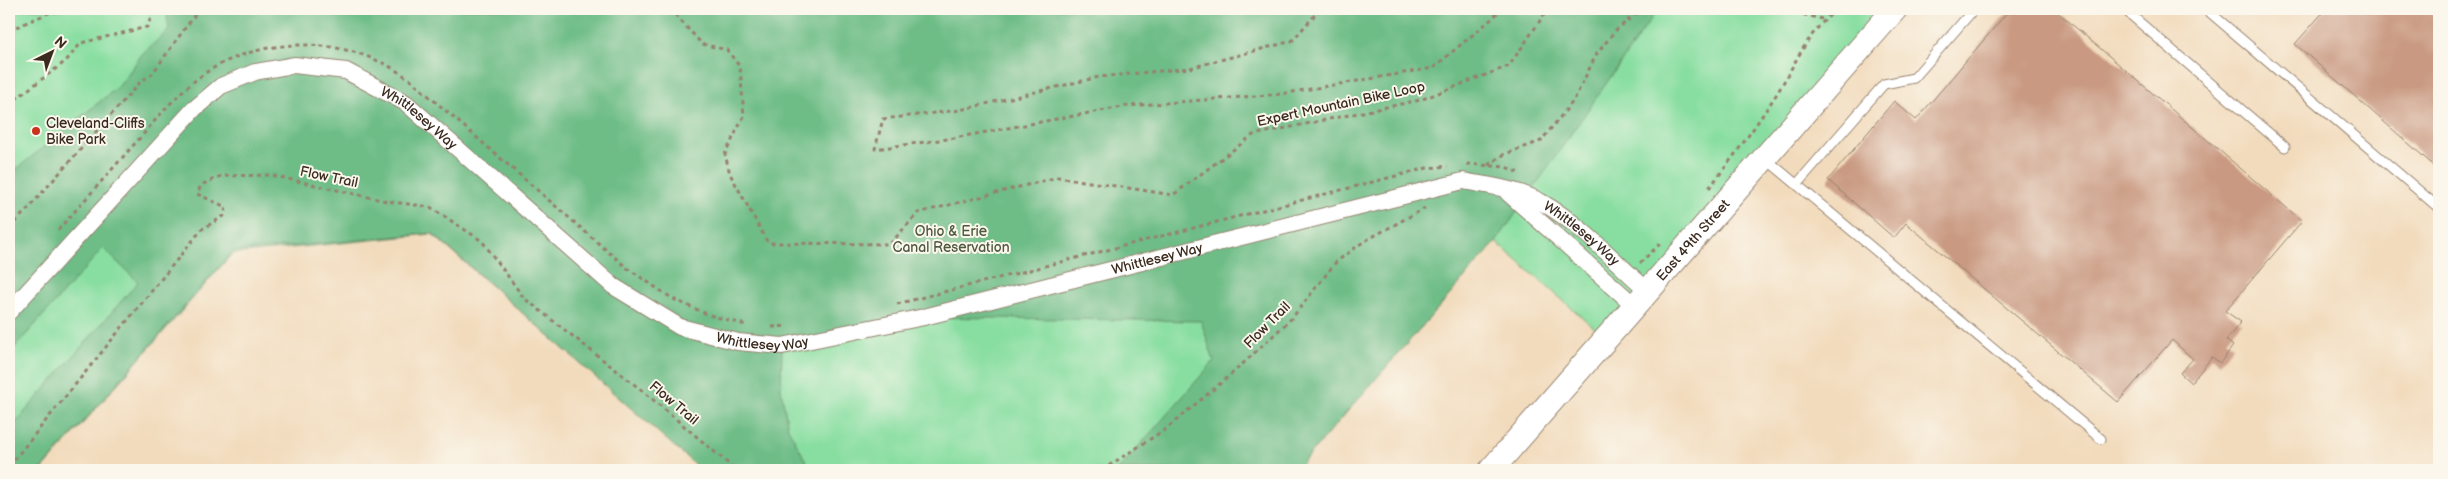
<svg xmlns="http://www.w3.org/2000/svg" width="2448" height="479" font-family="'Balsamiq Sans',sans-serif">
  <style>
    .green { fill: #88dea1; stroke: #628460 }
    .forest { fill: #6ebd87; stroke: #547452 }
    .building { fill: #c99981 }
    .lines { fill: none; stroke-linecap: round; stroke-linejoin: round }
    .lane-casing { stroke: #96826e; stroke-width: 11 }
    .street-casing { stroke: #96826e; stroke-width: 18 }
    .secondary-casing { stroke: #96826e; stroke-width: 26 }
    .path { stroke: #96826e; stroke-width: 3; stroke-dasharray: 4 4; stroke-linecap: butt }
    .lane { stroke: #fff; stroke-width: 9 }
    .street { stroke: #fff; stroke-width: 16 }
    .secondary { stroke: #fff; stroke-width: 24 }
    .poi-dot { fill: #c8321e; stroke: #fbf7ec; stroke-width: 2 }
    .labels { text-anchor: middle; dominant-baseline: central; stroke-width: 4; stroke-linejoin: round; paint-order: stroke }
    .street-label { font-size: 14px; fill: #3b2a1e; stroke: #fbf7ec }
    .poi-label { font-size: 14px; fill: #3b2a1e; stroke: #fbf7ec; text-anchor: start }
    .park-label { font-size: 14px; fill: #4e573f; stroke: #fbf7ec }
  </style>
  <rect width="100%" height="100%" fill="#fbf7ec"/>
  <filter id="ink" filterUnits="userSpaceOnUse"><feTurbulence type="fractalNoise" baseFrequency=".02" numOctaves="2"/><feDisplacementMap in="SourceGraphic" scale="10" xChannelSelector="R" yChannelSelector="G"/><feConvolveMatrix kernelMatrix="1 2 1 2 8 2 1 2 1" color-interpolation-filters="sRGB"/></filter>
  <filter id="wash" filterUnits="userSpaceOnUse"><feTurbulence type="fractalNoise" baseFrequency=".0096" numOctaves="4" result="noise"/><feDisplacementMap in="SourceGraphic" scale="20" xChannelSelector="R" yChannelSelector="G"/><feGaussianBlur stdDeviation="1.12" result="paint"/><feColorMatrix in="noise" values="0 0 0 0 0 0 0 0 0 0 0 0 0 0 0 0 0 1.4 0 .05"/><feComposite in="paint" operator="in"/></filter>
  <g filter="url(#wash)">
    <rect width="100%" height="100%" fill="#f2dbbd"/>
    <!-- green -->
    <path class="green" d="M9,9H1894L1606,338L1496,242L1296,470H702L432,234L232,254L42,470H9Z"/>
    <!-- forest -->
    <path class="forest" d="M166,9H1658L1496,242L1296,470H1118L1214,361L1201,321L924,317L782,346L781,389L788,428L811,470H701L432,233L232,252L41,470H9V430L138,282L103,248L9,354V175L119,86L143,53L169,30Z"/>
    <g id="blocks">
      <!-- building -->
      <path class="building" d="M2010,9H2054L2302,221L2225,311L2241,322L2226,340L2233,346L2220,363L2212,357L2191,383L2180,373L2193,359L2172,340L2118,402L1906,223L1894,238L1828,180L1894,101L1916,120Z
        M2326,9H2439V170L2295,44Z"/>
    </g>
  </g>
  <g filter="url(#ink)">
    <use href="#blocks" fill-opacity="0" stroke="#96826e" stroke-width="1"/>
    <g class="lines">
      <defs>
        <path id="lane" d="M2124,9L2285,147
          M2206,9L2439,208
          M1765,158L2101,439
          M1797,184L1884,84L1914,78L1974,9"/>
        <g id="street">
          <path d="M1508,193L1635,306"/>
          <path id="s1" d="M9,312L194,109L221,86L255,72L294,65L346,71L406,103L613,286L680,327L738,342L782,346L924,317L1463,181C1488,186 1519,189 1541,202C1581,224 1614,261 1648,291"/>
        </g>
        <g id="secondary">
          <path id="s2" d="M1491,470L1895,9"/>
        </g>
      </defs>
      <!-- lane casing -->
      <use href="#lane" class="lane-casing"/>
      <!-- street casing -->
      <use href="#street" class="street-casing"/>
      <!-- secondary casing -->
      <use href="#secondary" class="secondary-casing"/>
      <!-- path -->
      <path class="path" d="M670,9L702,44L727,50L740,67L744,116L725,154L730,174L768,243L890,244L918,213L1058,177L1173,195L1253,135L1420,100L1509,66L1548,9
        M1320,9L1292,41L1190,68L1099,77L960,110L883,119L875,149L954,138L1127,106L1281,94L1433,68L1494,17L1500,9
        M1780,9L1822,19
        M9,30L51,12H91L114,9
        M9,104L66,61L81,43L147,27L153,13L146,9
        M1467,164L1506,167L1521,174
        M1488,165L1503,155L1541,141L1574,100L1596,55L1615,31L1633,16L1650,9
        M1709,188C1733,158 1755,127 1776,95C1795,65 1808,30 1838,9
        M9,228L27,210L140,82L152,74L199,9
        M58,230C85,200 112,169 139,139C160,115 182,87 210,70C259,40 326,37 378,61C389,65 398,72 408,78L627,268L673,299L709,315L746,325
        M1640,263L1661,243
        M897,304L1427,168L1448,166
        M772,327L788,326
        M9,466L202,229L224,216L226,207L197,194L201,185L221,176L270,175L386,201L430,207L482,241L524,298L644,392L736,470
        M1102,470L1166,429L1235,371L1292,318L1336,262L1363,242L1425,208"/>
      <!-- lane -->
      <use href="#lane" class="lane"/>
      <!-- street -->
      <use href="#street" class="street"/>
      <!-- secondary -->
      <use href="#secondary" class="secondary"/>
    </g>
  </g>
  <!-- markers -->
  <circle class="poi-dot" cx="36" cy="131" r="5"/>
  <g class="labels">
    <!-- street labels -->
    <g class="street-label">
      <text transform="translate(1341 104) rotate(-12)">Expert Mountain Bike Loop</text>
      <text stroke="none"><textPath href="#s1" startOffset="526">Whittlesey Way</textPath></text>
      <text transform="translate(329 177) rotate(12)">Flow Trail</text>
      <text stroke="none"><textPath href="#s1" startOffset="1799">Whittlesey Way</textPath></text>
      <text stroke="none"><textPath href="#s2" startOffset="306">East 49th Street</textPath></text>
      <text stroke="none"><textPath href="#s1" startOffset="1351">Whittlesey Way</textPath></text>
      <text transform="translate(1267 325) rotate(-45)">Flow Trail</text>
      <text stroke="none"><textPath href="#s1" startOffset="946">Whittlesey Way</textPath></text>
      <text transform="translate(674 403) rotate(40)">Flow Trail</text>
    </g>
    <!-- poi labels -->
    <g class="poi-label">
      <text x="46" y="123">Cleveland-Cliffs<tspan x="46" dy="16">Bike Park</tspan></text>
    </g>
    <!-- park labels -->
    <g class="park-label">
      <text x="951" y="231">Ohio &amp; Erie<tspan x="951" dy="16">Canal Reservation</tspan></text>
    </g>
  </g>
  <!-- margin -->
  <rect width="2448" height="479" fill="none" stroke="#fbf7ec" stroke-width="30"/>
  <!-- north arrow -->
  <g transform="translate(52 52) rotate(42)" stroke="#fbf7ec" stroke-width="4" paint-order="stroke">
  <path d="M0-4L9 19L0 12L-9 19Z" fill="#3b2a1e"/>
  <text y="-8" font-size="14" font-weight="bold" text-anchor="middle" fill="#3b2a1e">N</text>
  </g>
</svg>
